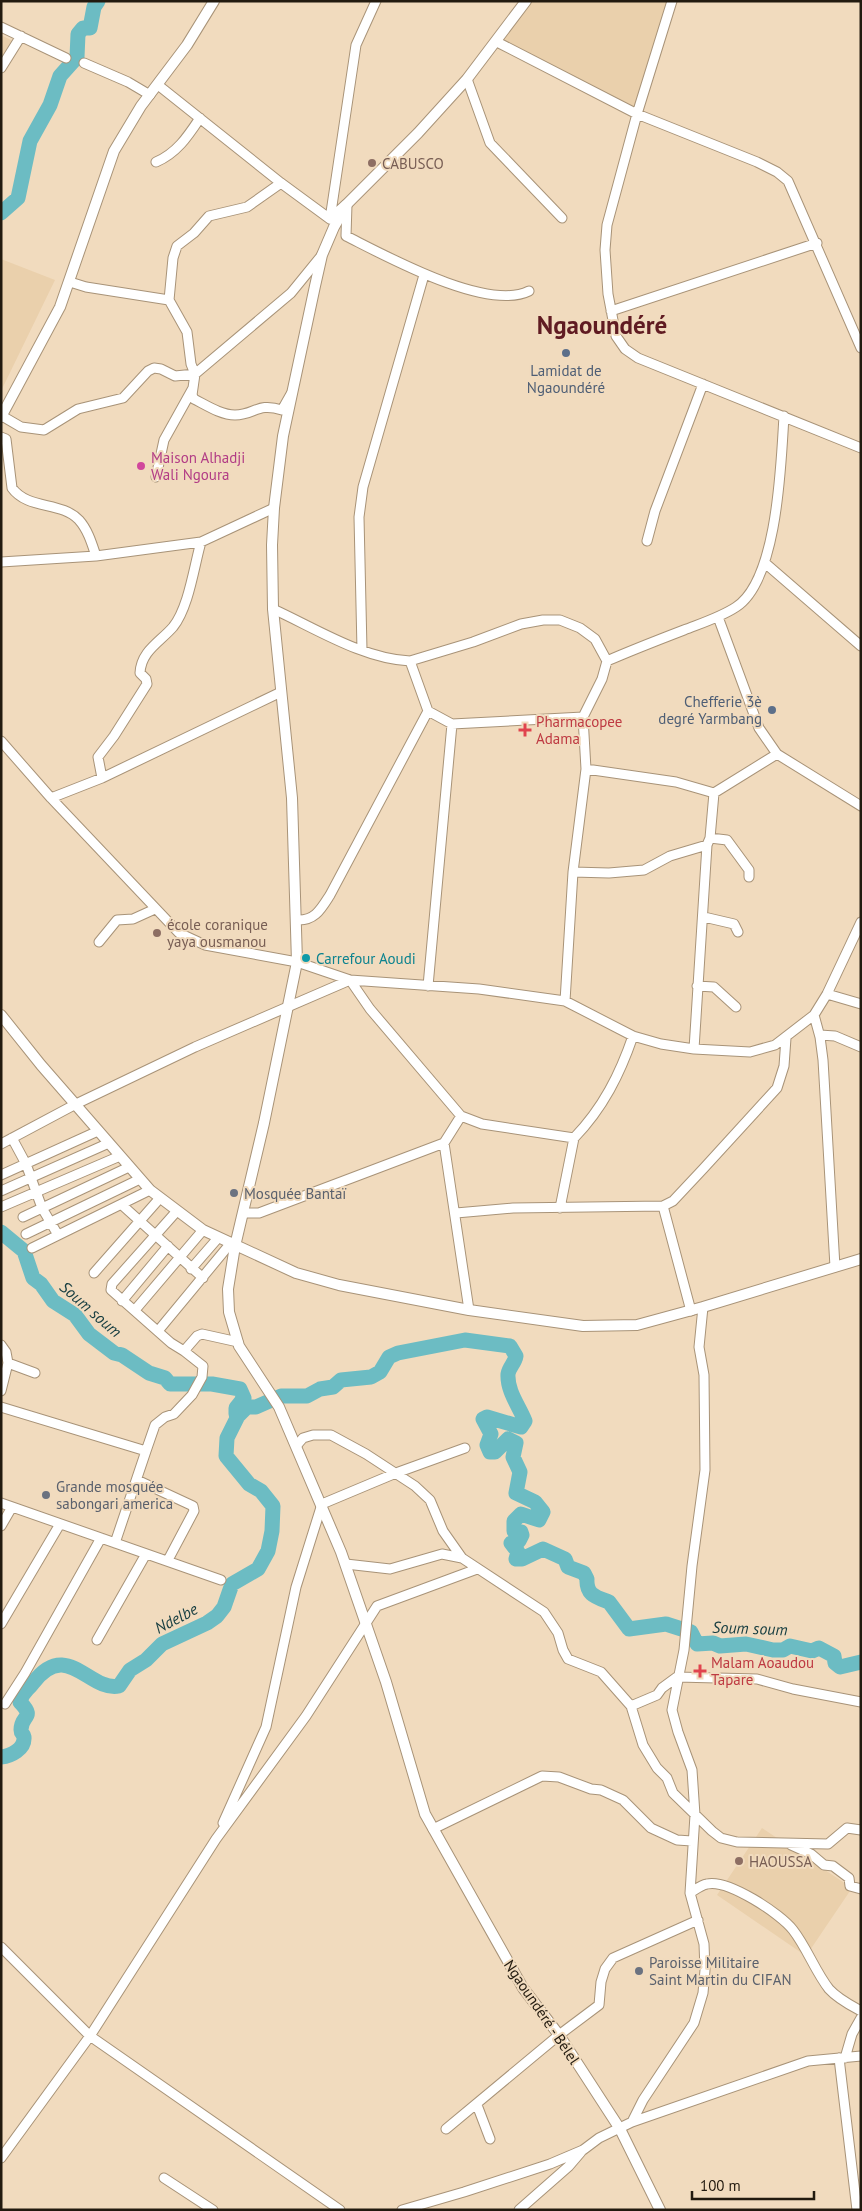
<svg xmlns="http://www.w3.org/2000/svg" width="862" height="2211" font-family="'PT Sans',sans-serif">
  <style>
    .built { fill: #ead0ac }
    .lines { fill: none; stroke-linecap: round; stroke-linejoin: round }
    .river { stroke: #6cbcc3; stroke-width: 15 }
    .minor-casing { stroke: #a89378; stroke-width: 11 }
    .major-casing { stroke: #a89378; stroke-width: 12 }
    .minor { stroke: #fff; stroke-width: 9 }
    .major { stroke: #fff; stroke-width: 10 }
    .education-dot { fill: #8d6e63; stroke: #f1dbbe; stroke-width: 2 }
    .service-dot { fill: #5c6f8a; stroke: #f1dbbe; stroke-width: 2 }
    .hotel-dot { fill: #d1479c; stroke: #f1dbbe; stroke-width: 2 }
    .health-dot { fill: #e0444e; stroke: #f1dbbe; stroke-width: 2 }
    .culture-dot { fill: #0f9aa8; stroke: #f1dbbe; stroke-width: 2 }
    .worship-dot { fill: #6b7280; stroke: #f1dbbe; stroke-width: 2 }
    .labels { text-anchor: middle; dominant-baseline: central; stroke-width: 4; stroke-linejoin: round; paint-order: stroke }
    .education-label { font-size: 15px; fill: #785e54; stroke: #f1dbbe; text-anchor: start }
    .service-label { font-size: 15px; fill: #4e5e75; stroke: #f1dbbe }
    .hotel-label { font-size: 15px; fill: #b23c85; stroke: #f1dbbe; text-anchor: start }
    .health-label { font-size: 15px; fill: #be3a42; stroke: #f1dbbe; text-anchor: start }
    .culture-label { font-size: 15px; fill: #0d838f; stroke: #f1dbbe; text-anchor: start }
    .worship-label { font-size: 15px; fill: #5b616d; stroke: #f1dbbe; text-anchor: start }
    .street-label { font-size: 15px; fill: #221a0f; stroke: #f1dbbe }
    .water-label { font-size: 16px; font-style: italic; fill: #163d40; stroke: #f1dbbe }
    .town-label { font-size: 25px; font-weight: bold; fill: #601b22; stroke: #f1dbbe }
  </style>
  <rect width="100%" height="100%" fill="#f1dbbe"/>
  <!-- built -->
  <path class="built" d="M526,1H672L637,114L497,42Z
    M1,35L13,41L1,59Z
    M1,259L55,280L1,391Z
    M762,1828L852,1888L806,1956L717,1895Z"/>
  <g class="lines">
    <!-- river -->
    <path class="river" d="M1,213L18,198L30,141L50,105L60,76L77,57L78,34L83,28H90L94,7L98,1
      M1,1232L24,1251L33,1278L41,1284L53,1301L75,1315L89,1334L114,1353L122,1355L149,1373L165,1378L170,1384H212L240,1389L244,1398L236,1408V1414L238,1416L247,1407H256L281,1396H307L320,1389L333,1387L341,1380L371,1377L380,1372L389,1357L398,1353L465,1340L510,1346L516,1356C515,1363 509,1367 508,1374C507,1391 519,1406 525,1421L521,1427L487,1417L483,1419L491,1434L487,1445L490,1452H495L508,1439L516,1443L513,1457L520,1472L516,1493L535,1502L543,1512L539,1520L521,1514L514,1521V1531L521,1532L522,1535L519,1541L511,1543L518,1552L516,1559H522L543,1549L565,1559L568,1567L584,1573L587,1579C586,1595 596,1597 609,1602L629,1629L666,1624L691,1632L697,1644L713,1643L720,1646L746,1644L773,1650H783L790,1646L812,1651L819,1648L834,1656L835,1663L840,1667L861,1662
      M1,1757C11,1756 25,1749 24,1737C23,1733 21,1734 21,1730C21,1714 36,1719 20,1702C22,1692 27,1691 33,1683C67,1638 89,1692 119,1686L130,1670L146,1660L162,1644L207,1623L217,1616L224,1607L232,1584L258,1569L268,1551L272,1531L273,1506L261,1491L249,1484L226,1456L227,1438L238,1416"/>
    <defs>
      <path id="minor" d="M672,1L637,114L607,225L605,250L608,294L616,336L625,349L638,358L861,448
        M1,27L66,58
        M497,42L637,114L757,162L777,172L788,181L861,348
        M84,63L128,82L150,95
        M1,68L21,36
        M467,79L490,143L562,218
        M158,85L281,183L330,219L345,205
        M156,162C177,153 188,136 200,118
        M347,204L346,236C386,256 487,312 529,291
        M330,219L356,45L376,1
        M70,282L86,287L169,300L187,332L191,364L195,374L192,395L194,399C206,405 221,415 235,415C255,415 257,402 282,410L291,394
        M169,300L173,258L177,246L194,233L209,216L247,207L281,183
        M611,311L817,243
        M2,416L21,427L44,430L78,409L123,398L148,371L154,368L161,369L175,376L195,374L291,293L322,255
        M1,437L6,439L12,488C28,510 61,501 79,520C88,530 92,544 96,556
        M156,477L164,440L193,388
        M647,541L655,511L703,384
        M1,562L96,556L201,542L274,508
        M765,563L861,646
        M273,609C315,628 363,659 410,661L428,711L330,895C321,909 315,921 297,920
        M718,617L759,728L777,754L861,806
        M362,650L359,517L363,487L424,275
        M410,661L473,642L521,624L543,620H560L580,628L595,639L607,661L602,679L583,717L452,724L428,711
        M607,661C632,650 658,640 684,630C702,623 721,617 736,607C778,580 781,462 784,416
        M1,741L51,798L179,933L205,945L297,962L350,980L479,989L565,1001L633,1036L661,1044L694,1049L750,1052L775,1045L814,1015L827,994L861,922
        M586,769L676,782L714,793L777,754
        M102,778L98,757L114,736L147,684L146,679L140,673C141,651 160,642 173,627C189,607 194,566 201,542
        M51,798L102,778L281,692
        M710,838L727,840L749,870V877
        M573,872L609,873L644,870L670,856L707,845
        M704,917L734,924L738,932
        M99,942L117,920L133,919L155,909
        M428,986L452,724
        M697,986L714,987L736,1007
        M827,994L861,1004
        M565,1001L573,872L586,769L583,717
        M814,1015L820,1037L823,1060L835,1267
        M820,1035L835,1036L861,1047
        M694,1049L707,845L710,838L714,793
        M12,1138L26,1164L42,1208L58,1235
        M444,1143L469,1310
        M1,1144L76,1104L195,1047L350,980L370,1009L461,1116L482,1124L574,1138C603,1108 620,1074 633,1036
        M1,1175L98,1131
        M1,1191L109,1143
        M122,1205L203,1278
        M663,1206L691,1311
        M1,1207L120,1156
        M560,1208L574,1138
        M176,1212L112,1284L111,1290L171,1343L184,1351L197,1336L202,1334L238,1342
        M243,1213H259L444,1143L461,1116
        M456,1213L513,1208L663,1206L673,1201L703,1169L777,1088L784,1066L786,1038
        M23,1217L129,1167
        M26,1234L140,1179
        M32,1248L150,1190
        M191,1269L218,1238
        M94,1273L160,1198
        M122,1301L168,1246
        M135,1310L203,1230
        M158,1331L230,1244
        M1,1345L6,1352L8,1363L35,1373
        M1,1391L8,1363
        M1,1407L146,1451L115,1543
        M297,1445L303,1438L313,1435H331L366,1454L415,1486L430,1500L443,1531L462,1558L544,1612L558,1633L563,1650L568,1659L601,1672L631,1706L657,1695L662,1688L677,1677L757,1679L793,1689L861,1702
        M146,1451L155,1425L165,1417L174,1414L192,1395L202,1377L203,1366L184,1351
        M137,1480L193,1506L194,1511L168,1560
        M1,1503L221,1580
        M1,1526L12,1507
        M346,1564L390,1569L442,1554L462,1558
        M1,1624L60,1524
        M97,1640L146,1554
        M5,1704L25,1673L101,1538
        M631,1706L643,1745L657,1768L667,1778L673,1793L712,1831L721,1838L737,1842L828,1844L847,1828L861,1830
        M223,1823L266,1727L296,1587L322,1504L396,1473L465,1448
        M433,1829L542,1776L559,1777L591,1789L601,1790L623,1800L651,1828L677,1840L692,1841
        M791,1845L811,1854L824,1865L833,1866L849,1878L850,1886L861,1889
        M690,1893C695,1890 701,1885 707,1884C728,1879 781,1914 793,1930C807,1948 815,1971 829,1989C838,1999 850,2005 861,2011
        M1,1947L90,2036L340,2210
        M839,2058L857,2210
        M845,2058L852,2034L861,2018
        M477,2105L490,2139
        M632,2122L643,2100L694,2023L703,1993L705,1970L704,1944L690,1893L695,1815L692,1770L678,1732L672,1710L684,1650L692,1566L705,1470L704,1375L699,1347L703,1307
        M446,2129L559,2035L599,2005L601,1982L605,1969L613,1958L698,1920
        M1,2158L90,2036L216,1839L306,1716L377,1606L477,1569
        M164,2178L213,2210
        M402,2210L464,2192L550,2164L583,2150L599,2138L632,2122L808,2061L861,2056
        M519,2210L569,2166L581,2152"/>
      <path id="major" d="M526,1L467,79L418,133L347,204L334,227L322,255L315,286L283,436L274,508L272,545L273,609L292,798L297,962L264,1123L235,1246L228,1289L229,1312L239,1346L279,1407L341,1552L386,1682L425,1814L523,1988L559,2035L620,2129L660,2210
        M1,417L60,307L114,151L141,106L187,45L214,1
        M1,1015L41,1065L150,1190L203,1230L296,1273L339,1285L469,1310L583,1326L637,1325L703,1307L861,1259"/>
    </defs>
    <!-- minor casing -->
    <use href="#minor" class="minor-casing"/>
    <!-- major casing -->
    <use href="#major" class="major-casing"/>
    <!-- minor -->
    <use href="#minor" class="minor"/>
    <!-- major -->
    <use href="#major" class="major"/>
  </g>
  <!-- markers -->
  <g class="education-dot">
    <circle cx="372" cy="163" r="5"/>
    <circle cx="157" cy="933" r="5"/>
    <circle cx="739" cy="1861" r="5"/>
  </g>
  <g class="service-dot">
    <circle cx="566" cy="353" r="5"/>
    <circle cx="772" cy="710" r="5"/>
  </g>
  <circle class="hotel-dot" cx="141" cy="466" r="5"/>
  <g class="health-dot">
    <path d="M522.5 722.5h5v5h5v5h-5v5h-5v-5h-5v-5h5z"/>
    <path d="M697.5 1663.5h5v5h5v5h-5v5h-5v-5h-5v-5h5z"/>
  </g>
  <circle class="culture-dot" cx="306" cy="958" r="5"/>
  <g class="worship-dot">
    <circle cx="234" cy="1193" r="5"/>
    <circle cx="46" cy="1495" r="5"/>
    <circle cx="639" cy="1971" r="5"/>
  </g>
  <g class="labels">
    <!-- education labels -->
    <g class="education-label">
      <text x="382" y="163">CABUSCO</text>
      <text x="167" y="924">école coranique<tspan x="167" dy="17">yaya ousmanou</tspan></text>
      <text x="749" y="1861">HAOUSSA</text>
    </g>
    <!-- service labels -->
    <g class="service-label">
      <text x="566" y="370">Lamidat de<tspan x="566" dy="17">Ngaoundéré</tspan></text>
      <text x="762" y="701" text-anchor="end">Chefferie 3è<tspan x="762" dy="17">degré Yarmbang</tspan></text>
    </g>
    <!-- hotel labels -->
    <g class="hotel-label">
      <text x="151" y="457">Maison Alhadji<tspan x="151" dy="17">Wali Ngoura</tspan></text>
    </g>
    <!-- health labels -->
    <g class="health-label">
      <text x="536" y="721">Pharmacopee<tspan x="536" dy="17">Adama</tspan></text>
      <text x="711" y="1662">Malam Aoaudou<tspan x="711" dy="17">Tapare</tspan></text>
    </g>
    <!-- culture labels -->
    <g class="culture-label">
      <text x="316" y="958">Carrefour Aoudi</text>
    </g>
    <!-- worship labels -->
    <g class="worship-label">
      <text x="244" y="1193">Mosquée Bantaï</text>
      <text x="56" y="1486">Grande mosquée<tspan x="56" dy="17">sabongari america</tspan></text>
      <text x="649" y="1962">Paroisse Militaire<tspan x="649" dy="17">Saint Martin du CIFAN</tspan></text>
    </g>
    <!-- street labels -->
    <g class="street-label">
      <text transform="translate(542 2012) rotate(56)">Ngaoundéré - Bélel</text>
    </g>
    <!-- water labels -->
    <g class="water-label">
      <text transform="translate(91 1309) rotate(41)">Soum soum</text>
      <text transform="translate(176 1618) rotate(-28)">Ndelbe</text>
      <text transform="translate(750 1628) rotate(2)">Soum soum</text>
    </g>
    <!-- town labels -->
    <g class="town-label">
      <text x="602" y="325">Ngaoundéré</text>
    </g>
  </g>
  <!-- border -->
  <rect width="862" height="2211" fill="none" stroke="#221a0f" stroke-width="5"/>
  <!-- scale -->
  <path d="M692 2191v8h122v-8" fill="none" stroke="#221a0f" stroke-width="2.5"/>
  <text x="700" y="2191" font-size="15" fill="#221a0f" stroke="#f1dbbe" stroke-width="4" paint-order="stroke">100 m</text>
</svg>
